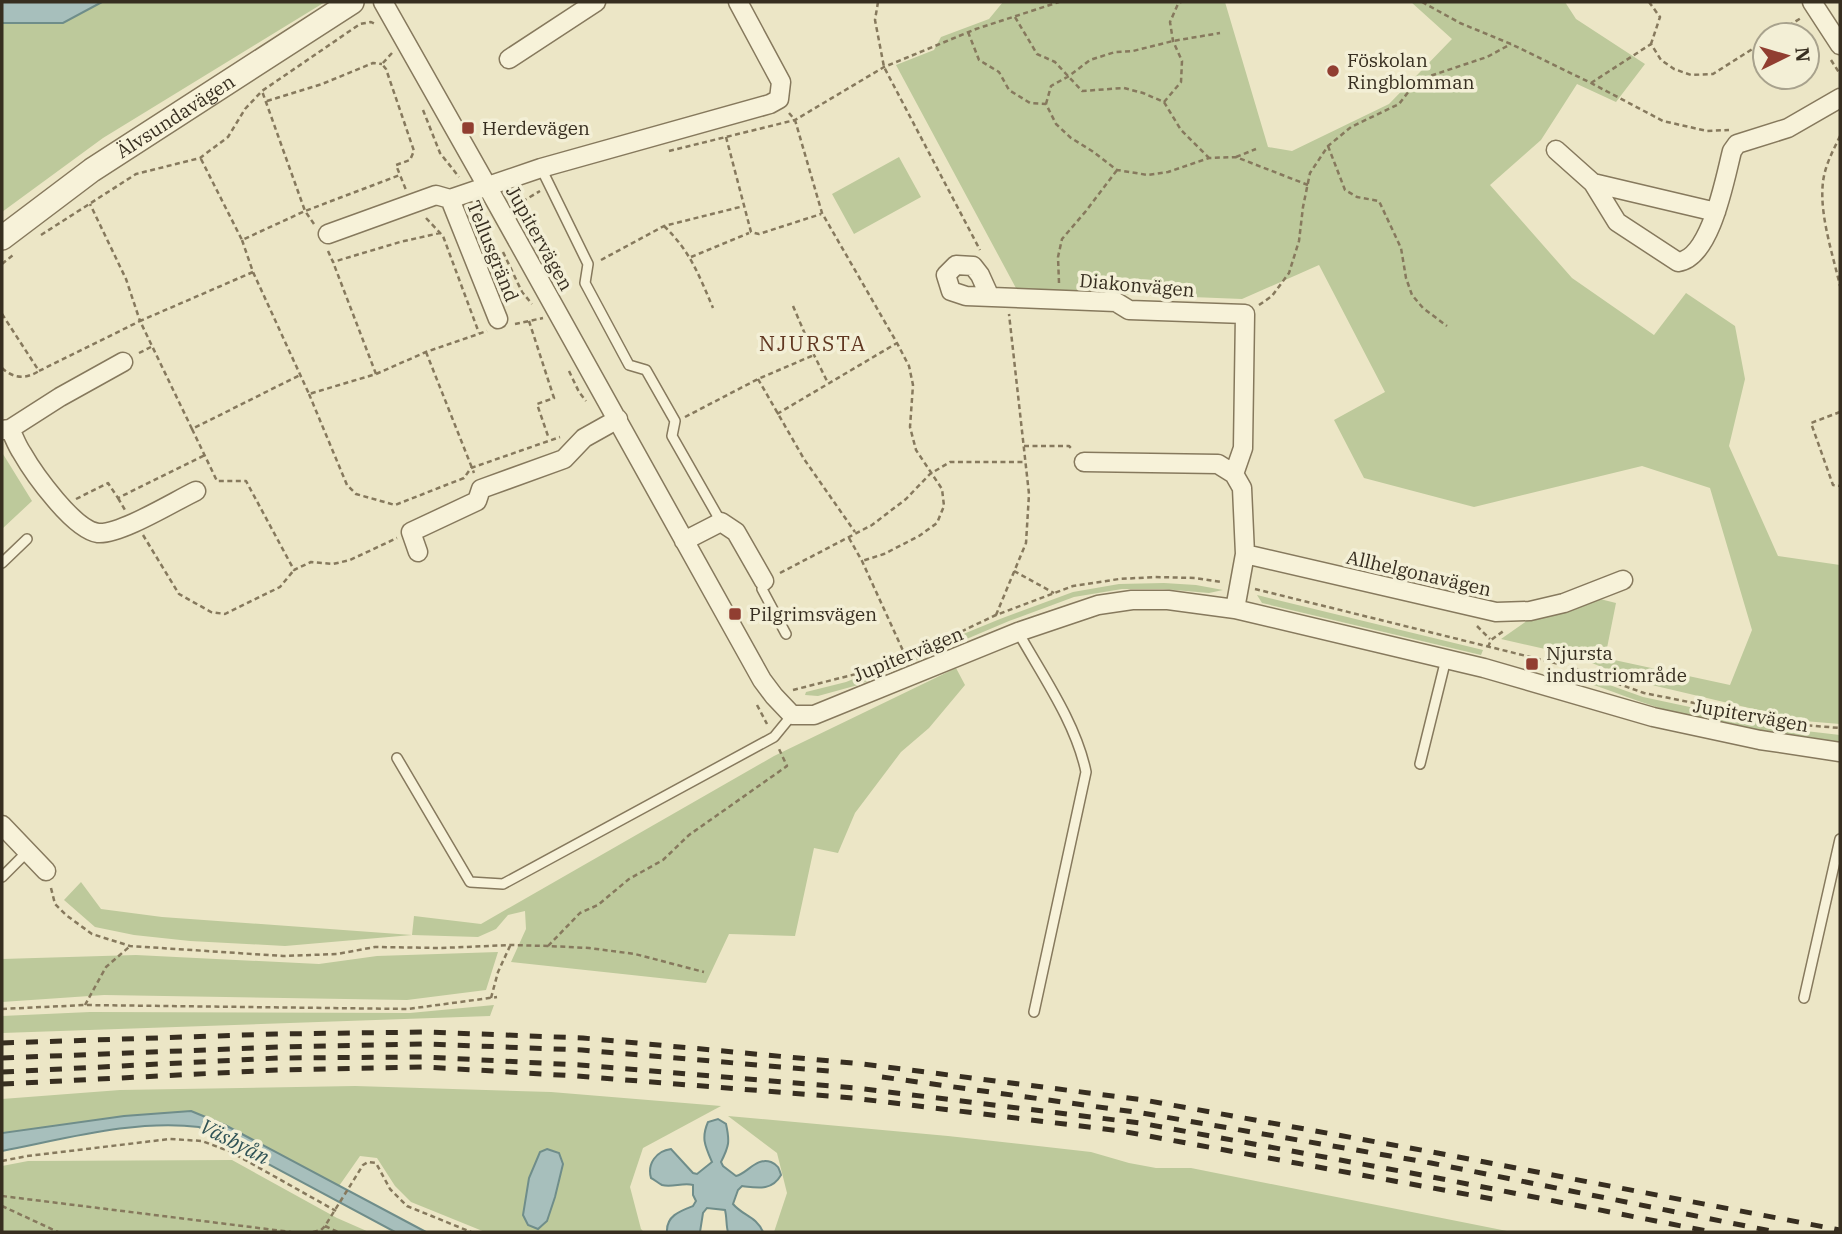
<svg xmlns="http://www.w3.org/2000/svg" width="1842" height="1234" font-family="'IBM Plex Serif',serif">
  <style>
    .green { fill: #bdc99b }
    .water { fill: #a7bfbc; stroke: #6f8d8a; stroke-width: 2 }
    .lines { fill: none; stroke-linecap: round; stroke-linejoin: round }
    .service-casing { stroke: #86795d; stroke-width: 12 }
    .minor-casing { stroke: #86795d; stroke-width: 21 }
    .tertiary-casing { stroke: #86795d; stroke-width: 26 }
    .path { stroke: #86795d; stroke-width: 2.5; stroke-dasharray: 5 3.5; stroke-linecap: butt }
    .service { stroke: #f7f2d9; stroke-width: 9 }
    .minor { stroke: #f7f2d9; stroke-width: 18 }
    .tertiary { stroke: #f7f2d9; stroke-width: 23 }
    .rail { stroke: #372e20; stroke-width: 5; stroke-dasharray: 12 12; stroke-linecap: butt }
    .poi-dot { fill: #913e31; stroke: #f3efd6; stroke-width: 2.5 }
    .labels { text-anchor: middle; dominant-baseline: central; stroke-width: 7; stroke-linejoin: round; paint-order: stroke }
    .poi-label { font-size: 19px; fill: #372e20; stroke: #f3efd6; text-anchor: start }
    .street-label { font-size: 19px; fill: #372e20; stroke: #f3efd6 }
    .neighbourhood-label { font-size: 21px; letter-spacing: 2px; fill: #613822; stroke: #f3efd6 }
    .water-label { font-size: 21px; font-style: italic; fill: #305356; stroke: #f3efd6 }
  </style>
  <rect width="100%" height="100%" fill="#ece6c6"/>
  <!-- green -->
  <path class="green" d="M102,2H325L103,138L2,212V23H63Z
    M1003,2H1225L1268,147L1292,151L1389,104L1452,39L1411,2H1565L1576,19L1645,64L1616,102L1577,84L1541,140L1490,185L1572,278L1654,335L1686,293L1735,326L1745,379L1729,446L1778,556L1840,565V724L1804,721L1639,682L1572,655L1501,639L1531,618L1567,611L1600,599L1616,603L1605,658L1730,685L1752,630L1710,488L1642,466L1474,507L1364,478L1334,420L1385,392L1319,265L1242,299L1017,290L896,65L934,50L941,37L989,19Z
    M899,157L921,197L854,234L832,194Z
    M2,454H3L32,501L2,529Z
    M1164,583L1196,585L1223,590L1209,593L1163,589H1122L1074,597L1009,621L858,685L818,696L805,695L806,692L846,682L1000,619L1073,592L1119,584Z
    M1257,595L1483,650L1481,655L1262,603Z
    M956,668L965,685L929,728L901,752L855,813L838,853L814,848L795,936L729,934L706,983L511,962L526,929L525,911L508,915L496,929L478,937L412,935L285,946L190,941L134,935L95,927L64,900L81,882L101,909L162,917L412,935L414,916L481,924L774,756Z
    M1590,678L1643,697L1797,730L1840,735V745C1790,737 1740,729 1691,717C1656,708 1622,695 1588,683Z
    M498,952L486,990L407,1000L104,995L2,1002V959L136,955L319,964L377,956Z
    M494,1005L490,1016L2,1033V1016L90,1012L410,1013Z
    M355,1086L551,1092L721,1106L643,1148L630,1187L641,1229L644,1232H485L411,1202L395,1186L377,1158L360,1156L339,1186L225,1125L191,1111L124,1116L2,1133V1099L120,1090Z
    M728,1116L948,1136L1091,1152L1129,1163L1156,1168H1191L1512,1232H774L787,1193L777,1153Z
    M232,1160L337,1218L369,1232H2V1166L28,1161Z"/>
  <!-- water -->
  <path class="water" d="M2,2H102L63,23H2Z
    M191,1111L225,1125L426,1232H395L199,1127C135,1119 65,1139 2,1151V1133L124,1116Z
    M718,1119L726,1124C730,1142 729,1146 721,1162L723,1166L736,1176C748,1173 756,1157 771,1162C778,1165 779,1168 781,1175C772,1191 758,1188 742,1186L738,1190L733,1204C743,1216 756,1216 763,1232H728C726,1226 727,1218 725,1210L707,1208L703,1213L700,1232H667C666,1216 680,1211 693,1206L696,1201L693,1195V1185C683,1182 672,1188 662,1185C658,1183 655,1180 651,1178C647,1164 656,1151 671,1149L693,1173L697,1174L712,1162C705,1146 701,1138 708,1122Z
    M547,1149L559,1153L563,1164L555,1197L547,1221L538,1229L528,1225L523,1215L529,1178L540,1152Z"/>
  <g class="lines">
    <defs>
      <path id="service" d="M541,168L588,264L585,283L629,365L646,370L675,421L672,436L721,522
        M2,563L27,539
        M764,581L762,589L786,634
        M1018,632C1042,675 1076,723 1086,772L1034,1012
        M397,758L470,882L503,884L774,737L792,715
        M1420,764L1446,659
        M2,877L27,852
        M1804,998L1840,839"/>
      <path id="minor" d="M383,2L487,186L762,680L774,696L792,715H814L1018,632L1098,605L1132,600H1168L1235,609L1484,668L1653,717L1760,740L1840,752
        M1812,2L1840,45
        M509,59L596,2
        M1556,150L1593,183L1617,222L1678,262C1711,258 1725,178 1732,151L1737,144L1788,128L1840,98
        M1593,183L1716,212
        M450,199L498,319
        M328,234L436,195L450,199L541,168L770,104L779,99L781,82L738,2
        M990,297L980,275L973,266L956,265L946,275L951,291L966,296L1116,302L1129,310L1245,314L1243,448L1234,474
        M10,429L60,397L123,362
        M2,430L10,429C14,437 17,446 22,453C34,474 74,530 98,533C120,535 175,501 196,491
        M1084,462L1218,464L1234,474L1242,488L1245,554L1235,609
        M684,541L721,522L736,532L764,581
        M418,552L411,532L477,501L481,489L564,459L584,438L618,419
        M1245,554L1496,612L1530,611L1564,603L1623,580
        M2,825L46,871"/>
      <g id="tertiary">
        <path id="s1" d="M2,238L92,170L352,2"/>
      </g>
    </defs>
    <!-- service casing -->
    <use href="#service" class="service-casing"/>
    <!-- minor casing -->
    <use href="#minor" class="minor-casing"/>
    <!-- tertiary casing -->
    <use href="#tertiary" class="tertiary-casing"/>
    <!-- path -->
    <path class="path" d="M878,2L875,20L884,67L980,250
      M1422,2L1460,23L1511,44L1591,83L1663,121L1707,131L1729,130
      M1649,2L1660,17L1651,44
      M1015,17L1037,54L1055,62L1082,91L1124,88L1143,93L1164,102L1181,130L1209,158
      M968,32L979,60L999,72L1009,90L1030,103L1046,104L1056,124L1071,138L1092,151L1117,170L1148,175L1168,172L1209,158L1236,157L1308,185
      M1774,35L1801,18
      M392,53L382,64L386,69L414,151L410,160L396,165L400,175
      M1831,60L1840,74
      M1591,83L1651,44L1661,60L1674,69L1691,75L1713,74L1765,41
      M267,101L322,84L373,63L382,64
      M1164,102L1181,82L1182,61L1173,41L1170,22L1178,4L1181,2
      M1046,104L1051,86L1069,76L1090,60L1115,52L1133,51L1173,41L1220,33
      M423,110L440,153L459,177
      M789,113L795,120L822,213L897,343L909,366L913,385L910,427L916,450L942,489L944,506L937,523L919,536L884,554L862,561
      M1840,136C1833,151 1825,165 1823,182C1819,214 1833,255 1840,286
      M726,137L751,232L759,234L821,214
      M1328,146L1345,190L1357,197L1379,201L1401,248L1406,278L1412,295L1423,308L1447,326
      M669,151L795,120L884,67L976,29L1059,2
      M1236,157L1256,149
      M201,159L242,240L305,211L262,91
      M515,206L540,191
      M426,218L443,236L479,333
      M314,224L305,211L400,175L406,190
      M664,226C690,251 699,275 713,308
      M41,235L136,174L200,158L228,137L245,109L262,91L360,24L371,22L375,24
      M242,240L253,272L309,394L376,374L333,262
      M328,251L333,262L400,242L440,233
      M503,252L522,292L532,304
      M691,257L749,233
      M601,260L664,226L744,206
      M2,264L13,255
      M253,272L140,321L192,429L300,375
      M1059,283L1058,257L1062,239L1086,211L1117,170
      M1259,305L1272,296L1289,273L1299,241L1303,207L1310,173L1328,146L1351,127L1399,104L1409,91L1430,76L1487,57L1511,44
      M793,306L814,355L828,383
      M2,314L39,371L140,321L126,279L90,204
      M529,321L554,398L537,404L549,439
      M515,324L543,318
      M426,352L474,473
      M139,353L151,347
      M2,368C14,379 26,379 39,371
      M569,371L579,392L586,401
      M376,374L426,352L487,331
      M758,379L804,459L855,532
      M309,394L347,485L356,494L395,505L464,478L471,468L560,437
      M1840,412L1811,423L1833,485L1840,486
      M777,414L897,343
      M685,417L758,379L814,355
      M192,429L217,481H246L294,570L311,562L333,564L350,560L397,538
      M1024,446H1069L1072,449
      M118,498L125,510
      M76,499L108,483L118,498L205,455
      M143,535L179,594L211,612L225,614L280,587L294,570
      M849,538L862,561L905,655
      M1014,571L1054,593
      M780,573L872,525L906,499L930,474L950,462H1026
      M1255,589L1571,667L1644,693L1804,725L1840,728
      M996,615L1026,543L1029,494L1009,314
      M1477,626L1490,639
      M1488,647L1491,640L1505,630
      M793,690L856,674L956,634L996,615L1073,586L1119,579L1155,577L1195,578L1221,582
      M757,705L767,724
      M51,888L55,904L66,915L92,934L130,946L283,956L337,954L375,947L441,948L511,945L548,946L589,948L635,954L704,972
      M548,946L580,913L598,905L629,879L663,860L689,835L787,766L779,749
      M491,998L498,972L510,946
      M85,1005L106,967L129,947
      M2,1009L85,1005L408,1009L497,997
      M2,1161L27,1156L170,1139L202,1141L231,1152L336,1211
      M2,1196L291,1232
      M2,1206L58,1232
      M325,1226L338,1232
      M313,1232L321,1230L325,1226L363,1165L368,1162L376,1163L390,1189L407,1206L471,1232"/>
    <!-- service -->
    <use href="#service" class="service"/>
    <!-- minor -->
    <use href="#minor" class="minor"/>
    <!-- tertiary -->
    <use href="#tertiary" class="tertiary"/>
    <!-- rail -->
    <path class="rail" d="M2,1043L276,1034L427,1032L583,1038L863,1064L1144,1100L1432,1152L1840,1230
      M2,1058L280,1047L426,1044L582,1050L840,1072
      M2,1072L278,1058L424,1057L580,1065L856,1088L1140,1123L1427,1176L1712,1232
      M882,1077L1142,1113L1431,1163L1776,1232
      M2,1084L277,1070L425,1067L576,1076L853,1098L1121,1131L1498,1200"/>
  </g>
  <!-- markers -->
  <g class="poi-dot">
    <circle cx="1333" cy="71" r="7"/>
    <rect x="461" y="121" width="14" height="14" rx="3.5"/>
    <rect x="728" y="607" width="14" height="14" rx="3.5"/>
    <rect x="1525" y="657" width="14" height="14" rx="3.5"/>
  </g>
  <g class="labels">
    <!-- poi labels -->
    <g class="poi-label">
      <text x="1347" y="60">Föskolan<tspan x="1347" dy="22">Ringblomman</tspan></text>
      <text x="482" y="128">Herdevägen</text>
      <text x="749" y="614">Pilgrimsvägen</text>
      <text x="1546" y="653">Njursta<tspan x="1546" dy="22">industriområde</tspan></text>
    </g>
    <!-- street labels -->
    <g class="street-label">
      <text stroke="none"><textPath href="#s1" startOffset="212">Älvsundavägen</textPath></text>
      <text transform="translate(540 238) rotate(61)">Jupitervägen</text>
      <text transform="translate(493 251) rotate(68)">Tellusgränd</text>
      <text transform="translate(1137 285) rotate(5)">Diakonvägen</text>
      <text transform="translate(1419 573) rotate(13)">Allhelgonavägen</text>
      <text transform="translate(908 654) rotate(-22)">Jupitervägen</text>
      <text transform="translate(1751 715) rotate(10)">Jupitervägen</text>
    </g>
    <!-- neighbourhood labels -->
    <g class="neighbourhood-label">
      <text x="813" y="343">NJURSTA</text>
    </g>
    <!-- water labels -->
    <g class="water-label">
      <text transform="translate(235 1141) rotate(27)">Väsbyån</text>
    </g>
  </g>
  <!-- border -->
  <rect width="1842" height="1234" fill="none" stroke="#372e20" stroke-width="7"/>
  <!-- north arrow -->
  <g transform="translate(1786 56) rotate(85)"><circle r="33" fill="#f3efd6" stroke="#a8a28d" stroke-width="2"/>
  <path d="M0-5L12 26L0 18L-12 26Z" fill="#913e31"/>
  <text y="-10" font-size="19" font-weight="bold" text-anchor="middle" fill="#372e20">N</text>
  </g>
</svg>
